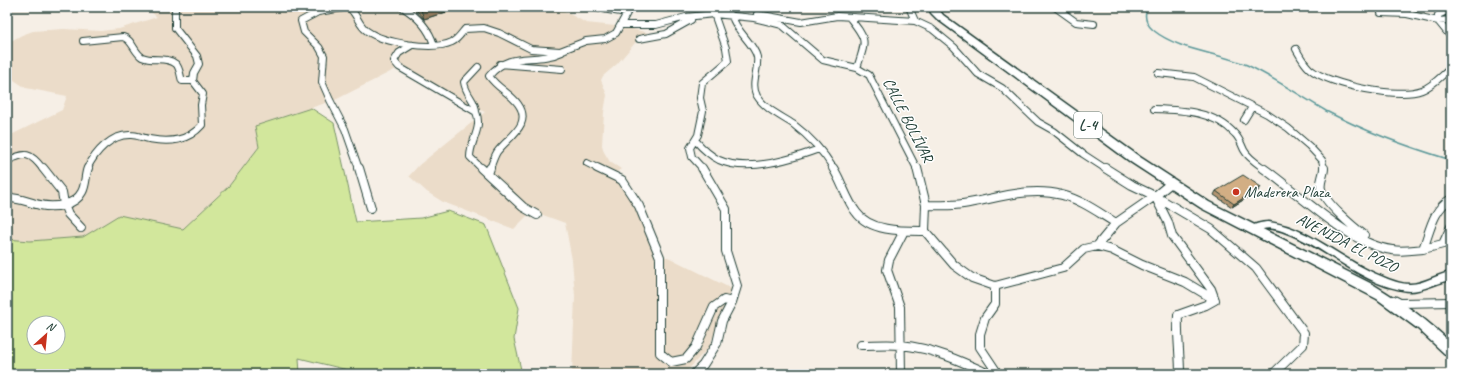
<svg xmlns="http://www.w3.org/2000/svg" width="1458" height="381" font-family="Caveat,sans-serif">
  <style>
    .built { fill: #ebdcc9 }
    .green { fill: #d2e79c; stroke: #789268; fill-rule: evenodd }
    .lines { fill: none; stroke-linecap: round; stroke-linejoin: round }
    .stream { stroke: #5b9899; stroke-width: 1.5 }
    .minor-far1-casing { stroke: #1f3d34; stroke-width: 8 }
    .minor-casing { stroke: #1f3d34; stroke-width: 10 }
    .tertiary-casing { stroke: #1f3d34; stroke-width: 3 }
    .primary-casing { stroke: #1f3d34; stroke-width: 3 }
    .minor-far1 { stroke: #fff; stroke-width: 6 }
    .minor { stroke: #fff; stroke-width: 8 }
    .tertiary { fill: #fff; fill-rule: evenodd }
    .primary { fill: #fff; fill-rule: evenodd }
    .wall { fill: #b59672; stroke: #1f3d34 }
    .shaded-wall { fill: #937a5c; stroke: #1f3d34 }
    .building { fill: #d2ae84; stroke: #1f3d34 }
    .poi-dot { fill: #c8321e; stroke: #fff; stroke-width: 1.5 }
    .labels { text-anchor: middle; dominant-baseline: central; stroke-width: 3; stroke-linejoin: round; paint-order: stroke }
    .shield { fill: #fff; stroke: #627771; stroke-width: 1 }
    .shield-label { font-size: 15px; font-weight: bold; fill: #1f3d34 }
    .street-label { font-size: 16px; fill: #1f3d34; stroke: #fff }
    .poi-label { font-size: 16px; fill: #1f3d34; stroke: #fff; text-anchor: start }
  </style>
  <rect width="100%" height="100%" fill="#f6efe6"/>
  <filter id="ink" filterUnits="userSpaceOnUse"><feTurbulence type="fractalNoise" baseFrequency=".025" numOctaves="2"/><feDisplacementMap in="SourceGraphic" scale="8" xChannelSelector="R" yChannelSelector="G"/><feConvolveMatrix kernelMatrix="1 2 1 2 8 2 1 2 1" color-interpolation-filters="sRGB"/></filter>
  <g filter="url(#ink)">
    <!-- built -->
    <path class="built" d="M145,7H557L586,23L625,27L648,33L641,36L617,64L603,76L601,80L607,95L604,112L602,145L604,152L610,162L621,169L611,176L622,185L632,197L655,258L668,257L732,289L709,347L684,374H572L575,296L572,260L565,223L532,211L514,229L443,202L427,192L409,176L419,165L485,112L428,88L405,73L396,69L335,100L255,126L259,147L229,186L183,229L119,215L83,237L30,241L7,239V137L62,110L67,96L26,88L14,80L7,71V47L11,41L22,35L33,31L64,29L101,31L119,29L157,17Z"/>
    <!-- green -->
    <path class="green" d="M311,108L334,123L356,222L421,218L448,211L486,225L519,308L514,339L522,374H364L299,358L300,374H7V239L30,241L83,237L119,215L183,229L229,186L259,147L255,126ZM34,323H58V347H34Z"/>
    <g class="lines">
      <!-- stream -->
      <path class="stream" d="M1140,7L1147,8C1144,16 1146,24 1153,30C1179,51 1217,52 1247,65C1275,78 1300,96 1326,111C1366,132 1408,147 1451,160"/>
      <defs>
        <path id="minor-far1" d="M348,7C357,13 358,25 367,31C384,43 433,51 452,42C457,40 461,34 465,29L484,28L499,33L531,49L560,51L586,41L605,39L616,33L627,13L590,7
          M349,7L318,12L301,21L304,32L319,47L324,56L322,82L330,100L345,129L359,169
          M402,7C417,16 429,28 434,45
          M909,7L915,21
          M1055,7L1076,22L1094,24
          M713,9L729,11
          M1451,9L1438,15V21L1451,37
          M1381,13L1407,14L1438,21L1451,20
          M757,14L801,22L837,16L915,21L932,29L954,47L978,74L1002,88L1038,122L1054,131L1083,154L1106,169
          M732,16C736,32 754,43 757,57C759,70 750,84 757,96C765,109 781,116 793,124C809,136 823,151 834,169
          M849,17C868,41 866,40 857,68
          M621,25H656L686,17L714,14L754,18L782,25L823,60L857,68L869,75L917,169
          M639,39L666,34L691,20
          M83,41L123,37C132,39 134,52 142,57C153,62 166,56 176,64C180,68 180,75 182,81H193
          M412,45L399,53L394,61L399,67L476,112C483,128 470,141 470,157L482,169
          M1296,49C1300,56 1304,64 1310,69C1329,85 1399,99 1422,90C1433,86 1442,75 1451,68
          M500,64L562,69
          M1158,73L1194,77L1267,114L1288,128L1309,146L1322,160L1324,169
          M1154,109C1182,110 1215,111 1235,134C1240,139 1241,144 1244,150C1248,158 1258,164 1265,169
          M476,112C476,100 466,96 464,82L478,67
          M1244,120L1252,107
          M695,140C702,148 709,155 719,160C747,173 792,159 819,149
          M7,161C26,152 30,152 43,169
          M587,163L599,169
          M87,169C95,152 111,134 131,135C137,135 143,138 149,139C170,143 188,141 202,125L201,105L203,94L193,81L194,73L199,64L197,56L175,28V7
          M490,169C492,163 494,157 497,152C508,137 533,125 518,104C510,93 497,88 489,76C511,49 534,65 562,52
          M703,169L692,157L690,148L698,135L703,111L700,98L702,83L728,61L726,48L713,11"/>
        <path id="minor" d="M43,168L62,192L64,204L68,214L81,228
          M359,168L371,208
          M481,168L523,207L537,215
          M597,168L622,180L639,206L660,257V353L671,362L686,359L696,347L714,307L724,300L732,302
          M833,168C842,182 846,199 856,212C870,232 903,231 925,231
          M917,168L926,205L925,231L954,265L972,278L995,286L1063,268L1084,249L1097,246L1112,250L1142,265L1185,282L1215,300
          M1105,168L1132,185L1155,196L1168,222L1172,236L1211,289L1215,300L1206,305L1178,315C1177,335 1180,354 1180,374
          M1263,168C1299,193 1348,244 1392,250C1402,252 1413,250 1423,249C1430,231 1433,209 1451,199
          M1324,168C1324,175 1319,183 1321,189C1324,202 1353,227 1364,235
          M488,174L490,168
          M1171,183L1155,196L1211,229L1256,268L1304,333L1303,345L1273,374
          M7,198C19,197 29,203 40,205C54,208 75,206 82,192C86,185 85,175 88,168
          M926,205C939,205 950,206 963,204C995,199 1029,186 1062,195C1082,200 1099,213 1116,223
          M1097,246L1116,223L1155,196
          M1423,249L1443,244L1451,227
          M995,286V304L985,318L980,334V347L998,374
          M1394,300L1400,303L1451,302
          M861,345C874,345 888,344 901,345C932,348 961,361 989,374
          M694,374L703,365L717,343L722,321L732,302L737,286L726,251V209L702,168
          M901,374L900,307L887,270L889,260L904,231"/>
        <path id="tertiary" d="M1269,222C1311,228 1342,261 1381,276C1390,280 1400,284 1410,284C1424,284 1437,274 1451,272V280C1437,282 1424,291 1410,291C1402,291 1394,288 1386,286C1349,273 1322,246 1287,233C1280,230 1271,227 1263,229C1258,230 1255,234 1249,232L1248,230C1252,224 1262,222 1269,222Z"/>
        <path id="primary" d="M929,7H937L943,15L1140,157L1209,202L1374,285C1402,302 1428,320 1451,343V357L1446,355L1418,329L1377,299L1201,208L1132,163L937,19L931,13Z"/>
      </defs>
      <!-- minor-far1 casing -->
      <use href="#minor-far1" class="minor-far1-casing"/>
      <!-- minor casing -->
      <use href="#minor" class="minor-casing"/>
      <!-- tertiary casing -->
      <use href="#tertiary" class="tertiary-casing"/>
      <!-- primary casing -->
      <use href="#primary" class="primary-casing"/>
      <!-- minor-far1 -->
      <use href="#minor-far1" class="minor-far1"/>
      <!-- minor -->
      <use href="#minor" class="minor"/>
      <!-- tertiary -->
      <use href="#tertiary" class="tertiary"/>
      <!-- primary -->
      <use href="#primary" class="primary"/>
    </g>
    <!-- wall -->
    <path class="wall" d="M415,7H462L424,19L416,10Z
      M1259,190L1232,207L1214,195L1216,191Z"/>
    <!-- shaded-wall -->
    <path class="shaded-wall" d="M420,7H462L424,19Z
      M1261,187L1259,190L1232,207L1234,204Z"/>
    <!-- building -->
    <path class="building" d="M1243,175L1261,187L1234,204L1216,191Z"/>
  </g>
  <!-- markers -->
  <circle class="poi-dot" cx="1236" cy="192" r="4"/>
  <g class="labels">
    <!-- shield labels -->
    <rect class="shield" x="1074" y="112" width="28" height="26" rx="3"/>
    <g class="shield-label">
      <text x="1088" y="125">L-4</text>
    </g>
    <!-- street labels -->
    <g class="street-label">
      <text transform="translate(908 120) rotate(63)">CALLE BOLÍVAR</text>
      <text transform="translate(1347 243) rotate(27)">AVENIDA EL POZO</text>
    </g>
    <!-- poi labels -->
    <g class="poi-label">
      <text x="1244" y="192">Maderera Plaza</text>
    </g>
  </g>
  <!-- margin -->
  <rect width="1458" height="381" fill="none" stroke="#fff" stroke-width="24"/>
  <rect x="12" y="12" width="1434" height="357" fill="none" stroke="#1f3d34" stroke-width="1.5" filter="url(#ink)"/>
  <!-- north arrow -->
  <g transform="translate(46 335) rotate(27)"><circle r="19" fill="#ffffff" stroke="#a5b1ae"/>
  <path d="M0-3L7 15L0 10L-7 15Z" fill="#c8321e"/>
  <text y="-6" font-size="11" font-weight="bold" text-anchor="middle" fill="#1f3d34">N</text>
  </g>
</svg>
